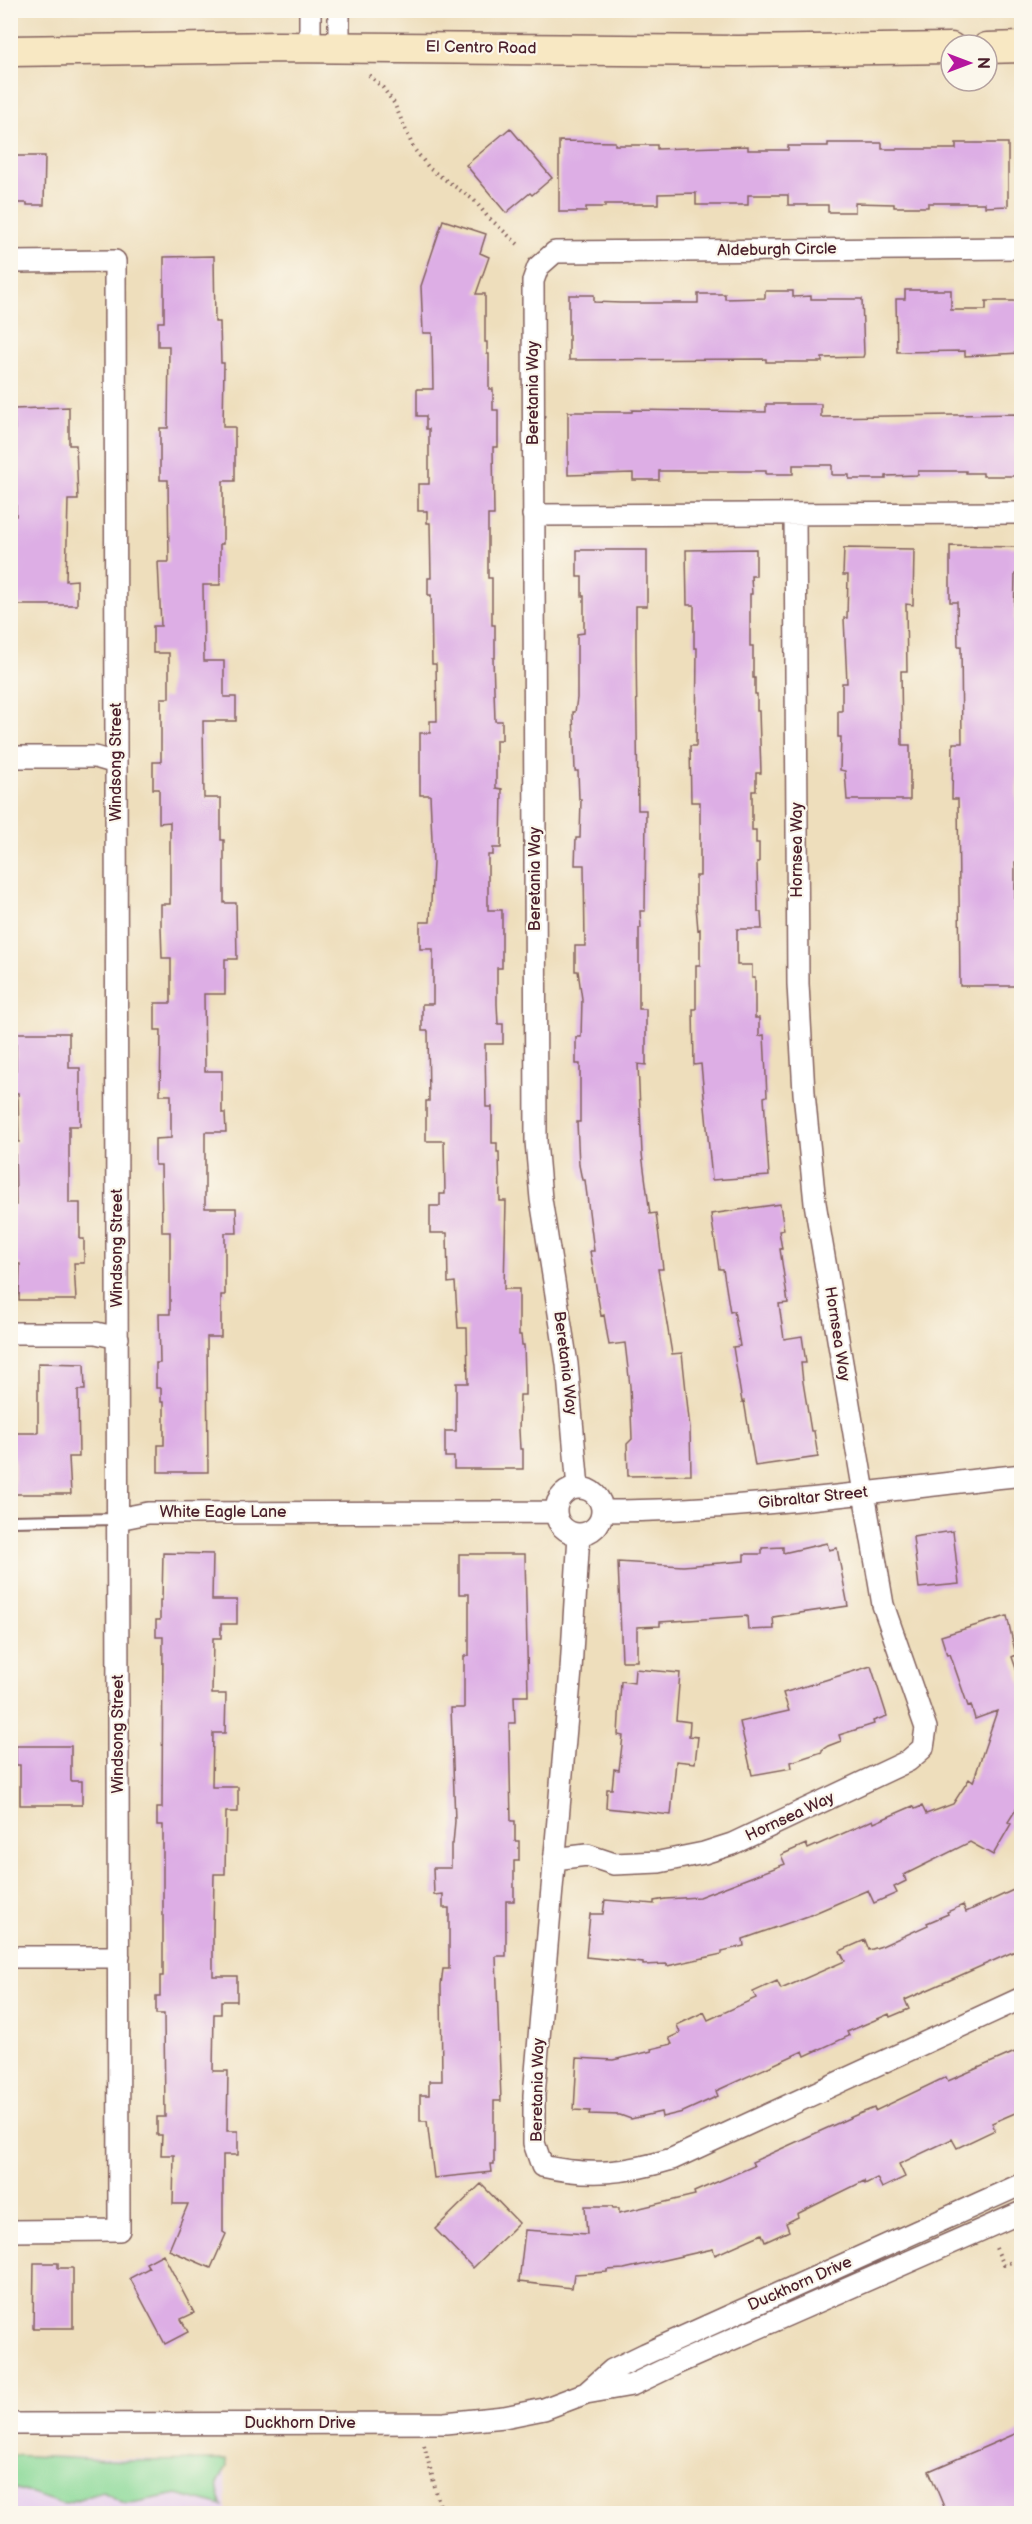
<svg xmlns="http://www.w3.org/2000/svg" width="1032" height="2524" font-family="'Balsamiq Sans',sans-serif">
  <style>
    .built { fill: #e8d2ee }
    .green { fill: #8ad998; stroke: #6a7c62; stroke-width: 1.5 }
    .building { fill: #ddaee5 }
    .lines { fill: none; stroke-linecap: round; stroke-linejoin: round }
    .lane-casing { stroke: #83625e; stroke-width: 14 }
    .street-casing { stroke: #83625e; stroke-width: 24 }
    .secondary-casing { stroke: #83625e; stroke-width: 33 }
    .path { stroke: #83625e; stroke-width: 4; stroke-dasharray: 1.5 4.5; stroke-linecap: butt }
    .lane { stroke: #fff; stroke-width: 10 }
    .street { stroke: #fff; stroke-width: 21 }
    .secondary { stroke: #f8e8c3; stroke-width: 30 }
    .labels { text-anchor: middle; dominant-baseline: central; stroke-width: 4.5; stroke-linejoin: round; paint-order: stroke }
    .street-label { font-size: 16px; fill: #4a1f2b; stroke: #fbf7ec }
  </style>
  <rect width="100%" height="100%" fill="#fbf7ec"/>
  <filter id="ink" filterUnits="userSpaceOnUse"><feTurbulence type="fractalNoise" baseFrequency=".0167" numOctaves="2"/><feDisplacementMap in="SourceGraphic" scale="12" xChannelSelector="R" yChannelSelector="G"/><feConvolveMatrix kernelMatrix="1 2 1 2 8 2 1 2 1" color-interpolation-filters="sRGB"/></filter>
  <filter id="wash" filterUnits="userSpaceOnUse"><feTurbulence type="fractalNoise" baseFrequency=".008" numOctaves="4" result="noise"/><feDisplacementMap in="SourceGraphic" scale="24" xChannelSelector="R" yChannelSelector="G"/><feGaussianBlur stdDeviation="1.35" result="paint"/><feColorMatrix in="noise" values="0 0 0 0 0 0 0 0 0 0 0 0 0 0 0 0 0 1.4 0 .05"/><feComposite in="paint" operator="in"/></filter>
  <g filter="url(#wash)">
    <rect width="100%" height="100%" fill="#eedebc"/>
    <!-- built -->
    <path class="built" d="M24,2455L225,2462L226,2513H11L10,2456Z"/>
    <!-- green -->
    <path class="green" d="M10,2455L128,2461L226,2460L227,2467C215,2484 215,2486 223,2506L177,2494L126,2504L103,2492L63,2504L11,2487Z"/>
    <g id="blocks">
      <!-- building -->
      <path class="building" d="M510,128L552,178L532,195L530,193L506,213L466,165Z
        M559,141L615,142V145H657V149L748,146V150H788V146H828V143H882V149H956V143H1008V206L985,207V203H928V207H894V204L855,203V212H828V205H788V195H748V205H696V193L658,194V204H605V207H586V212H559Z
        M10,156H45L44,205H27V203H17V198H10Z
        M443,220L486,234L480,253L489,257L476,294H485V342H487V354H489V389H493V410H498V447H493L494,515H488V578H492V625H495V658H493L495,721H502V740H496V788L502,789L501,848H493V855H488V910H502V968H497V1004L498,1024H503V1044H485L486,1107H492V1143H497V1152H499L500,1201H506L504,1289H519V1335H521L522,1345H524L525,1376V1395H520L519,1430L520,1449H523V1469H454V1457H445V1431H456V1383H468L467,1328H458L455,1282L448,1283L447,1233H430V1206H440V1194H445L444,1141H426V1101H429L428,1031H422V1004H433V949H420V922H430L433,862L430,795H420V733H430V721H437L436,664H432L431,595H428V578H431L430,523H427V511H418V484H429V429H426V416H417V389H433L432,333H423L421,286Z
        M214,256L215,322H220L221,363H224L223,427H235V481H223V544H220V585H203L204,661H224V697H236V721H203L204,798H221V840H224V903H236L237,959H225V994H204L205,1071H222V1113H225L226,1132H205V1208H236L237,1233H225V1295H221V1337H207L208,1472H158V1445H164V1402H161V1388H156V1363H160L159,1314H170V1232H162L161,1165H155V1139L171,1138V1095H160L161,1030H155V1003H171V958H162L161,927V904H170V822L159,823V789H153V762H161V698H169V653H153V626H161L158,562H169L168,480H160V428H168L169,346H158V322H164V257Z
        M905,290H951V310H986V301H1019L1020,353L965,356V351L897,352L896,299H905Z
        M765,291H793V297L811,296V299H862L864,354L863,357L822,358V362H766V359L569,360V295H594V302L621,303H698V294H725V299L765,298Z
        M766,404H821V417L1020,414L1021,476H983V473H966V471H918V475L886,476V479H849V475H832V465H793V474H766V471H659V480H633V473L568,475V412H632V410L766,412Z
        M69,407V445H76L78,500H68L66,581L77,580V605H10V582H14L13,516H16V469L10,470V445H15L14,409Z
        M950,546L1020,547V574H1015L1014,622H1018V678H1020L1022,695V771H1018L1017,789V824L1019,843H1022V862H1015V903H1018V931H1022L1019,986H960L958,799H952L953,743H962L961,646H958L957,602H950Z
        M844,548L914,549L913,605L906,604L907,671H901L902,745H910V800H847L845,771L840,770L841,737H838V711H842V683H847L844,618H847L848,575H843Z
        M756,549V576H751L752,594H750V646H753V678H755V694H757V711H759L761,773H756V791H752V830H756V843H759V862H757L758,912H761L762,929H737V965H752V978H755V1018H759V1036L764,1035L767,1096L764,1097L769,1176L712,1180L701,1064L694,1065L693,1009H696V965H700V929L698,930L696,906V876H700V802H691L690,746H696L697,648H694V605H687L686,550Z
        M577,550H647V606H636V648L638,810H646L645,911H640L641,928H639V1009H646V1065L638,1064L642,1154L650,1214L656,1213L663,1269H658L672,1354L682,1353L690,1429L691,1475L628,1476L627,1444L632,1439L630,1386L625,1343L609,1345L604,1315L601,1316L590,1251H594L585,1180H582L579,1165L577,1122H580V1064H576V1037H581L582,999L578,971H575V946H585L584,865H575L576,838H580L581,799H579L578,771H575L573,712H575L577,698V634L584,633V596H582V577H577Z
        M16,1033H69V1068H80V1126H69V1203H80V1239H84V1263H74L76,1300H19L20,1264H10V1205H16L15,1142H19L18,1093H10V1070H16Z
        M780,1204L784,1230L779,1231L782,1249H780L788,1303L779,1304L784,1339L802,1336L806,1363H801L803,1382L811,1431H814L818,1457L755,1466L744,1401L742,1402L733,1347L740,1346L734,1311L730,1312L723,1269H719L711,1214Z
        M38,1363L84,1364L85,1390H78L79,1457H69L71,1494H14L15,1458H10V1433H38Z
        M953,1531L959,1584L919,1588L913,1537Z
        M827,1543L829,1550L837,1548L848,1606L773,1617L774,1629L748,1630L747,1616L660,1622V1626L637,1627V1661H622L618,1562L683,1566L744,1561V1554H762V1548L783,1547V1553Z
        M163,1553L213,1554L212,1600H237V1624H221V1638H213L212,1694H226L225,1733H213L212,1787H238V1812H226L225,1874H214L213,1930V1976H237V2001H221V2014H214L213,2071H228L227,2131H238V2155H223V2232L226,2234L211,2268L169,2250L188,2204H173L174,2155H161L162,2135H157V2117H165L164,2014H156V1996H160V1976H163V1825H157V1808H162L163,1637H156V1620H160V1600H162Z
        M459,1554H525L528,1696H514L515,1723H509L511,1821H515V1841H519V1861H514V1901H506V1956H496L501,2101H494V2164H491L492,2172L434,2178L427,2121H420V2095H429V2081H442L441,1985L443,1969H449V1908H443V1894L434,1895L433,1868H451V1844H453L455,1821L451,1708H464V1656H469V1594H459Z
        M1007,1616L1016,1655L1012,1657L1022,1686V1800L1008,1822L1011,1824L993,1855L970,1842L904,1875L906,1881L894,1887L897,1893L874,1903L868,1890L808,1916L743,1939L744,1946L722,1951V1954L667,1966V1964L643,1965V1963L586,1957L590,1914H603L605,1900L654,1904V1901L665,1899L699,1897L785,1864L781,1855L806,1844L808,1849L873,1820L874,1823L913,1806L915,1809L922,1806L926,1814L953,1804L969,1779L973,1782L997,1711L975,1719L971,1705L968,1706L950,1654L947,1655L941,1636Z
        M871,1666L887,1716L873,1721L874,1724L839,1735L841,1741L828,1746L822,1750V1752L791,1762L792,1768L752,1775L740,1722L789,1711L783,1693Z
        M635,1669L680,1673L676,1720L690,1722L689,1736L698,1737L695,1763L676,1761L671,1815L606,1808L607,1789H612L614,1769L619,1770L623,1736L618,1735L621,1681L634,1683Z
        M16,1746H71V1781H82V1805H20V1765H16Z
        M1022,1886V1948L905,2000L909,2009L890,2017L889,2014L847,2032L849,2036L805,2056L803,2051L716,2091L718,2096L683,2112L662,2117L661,2112L631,2119L620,2115L589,2114L590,2111L574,2110L577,2058L613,2060L652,2051L651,2049L672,2044L669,2038L680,2033L677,2025L704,2012L708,2020L756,1998L753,1992L777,1981L781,1989L845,1961L840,1951L865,1940L869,1950L882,1946L928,1925L927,1923L948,1914L947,1912L963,1905L966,1912Z
        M1022,2049V2110L992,2123L995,2130L957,2148L952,2139L899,2164L905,2177L882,2188L877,2178L865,2184L864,2181L797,2214L798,2217L786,2223L789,2231L765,2242L762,2234L715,2255L713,2249L624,2269L607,2270V2272L574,2274L572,2288L519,2282L525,2230L587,2234L585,2206H612L613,2208H619V2213L695,2195L694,2192L754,2166L752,2162L856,2115L874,2108L875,2111L946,2077L948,2081Z
        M481,2184L519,2223L473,2268L435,2229Z
        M163,2254L194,2313L181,2319L188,2332L165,2344L130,2278L149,2268L146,2263Z
        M34,2263H58V2268H73V2328H33Z
        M1022,2431V2514H947L929,2471Z"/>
    </g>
  </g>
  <g filter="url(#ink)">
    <use href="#blocks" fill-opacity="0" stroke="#83625e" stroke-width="1.5"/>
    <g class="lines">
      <defs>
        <path id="lane" d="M10,1521L118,1519"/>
        <path id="street" d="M310,10V47
          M339,10V47
          M10,262L115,261L119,2230L10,2231
          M533,515L1022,513
          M10,757H95L116,763
          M10,1333H96L118,1338
          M578,1488L567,1364L541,1199L536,1141L533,281L538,267L555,252L1022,248
          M556 1511a23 23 0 1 1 46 0a23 23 0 1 1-46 0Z
          M603,1511C743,1511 882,1490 1022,1475
          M118,1519L148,1513L556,1512
          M579,1534L571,1670L534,2095V2143L542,2166C590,2177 626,2173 672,2159L1022,1998
          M554,1859L587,1855L614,1864L659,1862L704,1853L732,1844L908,1761L923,1748L926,1728L883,1605L815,1203L804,1093L798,984L795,514
          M10,1957H119
          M586,2393L612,2370L645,2354L1022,2184
          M10,2424L445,2423L504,2417L544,2409L586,2393L632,2385L678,2363L1022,2212"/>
        <path id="secondary" d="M987,48L1022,47
          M10,51L278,47L738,51L951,48"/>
      </defs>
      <!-- lane casing -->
      <use href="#lane" class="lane-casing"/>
      <!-- street casing -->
      <use href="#street" class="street-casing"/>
      <!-- secondary casing -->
      <use href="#secondary" class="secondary-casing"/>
      <!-- path -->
      <path class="path" d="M369,75L383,88L394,103L414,149L430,169L474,200L487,216L520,246
        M996,2248L1004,2265L1019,2259L1022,2264
        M424,2445L442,2514"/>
      <!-- lane -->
      <use href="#lane" class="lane"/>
      <!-- street -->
      <use href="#street" class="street"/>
      <!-- secondary -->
      <use href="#secondary" class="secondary"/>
    </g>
  </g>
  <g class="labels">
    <!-- street labels -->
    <g class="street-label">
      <text transform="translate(481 48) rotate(1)">El Centro Road</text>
      <text transform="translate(777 250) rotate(-1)">Aldeburgh Circle</text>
      <text transform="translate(533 393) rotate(-90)">Beretania Way</text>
      <text transform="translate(116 762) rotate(-90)">Windsong Street</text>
      <text transform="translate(797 850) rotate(-90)">Hornsea Way</text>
      <text transform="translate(535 879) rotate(-90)">Beretania Way</text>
      <text transform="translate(117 1248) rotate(-90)">Windsong Street</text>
      <text transform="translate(837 1334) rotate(81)">Hornsea Way</text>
      <text transform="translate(565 1363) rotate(83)">Beretania Way</text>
      <text transform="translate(813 1498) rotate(-6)">Gibraltar Street</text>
      <text x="223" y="1512">White Eagle Lane</text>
      <text transform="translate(118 1734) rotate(-90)">Windsong Street</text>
      <text transform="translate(790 1817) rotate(-25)">Hornsea Way</text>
      <text transform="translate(538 2090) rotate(-89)">Beretania Way</text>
      <text transform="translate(800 2284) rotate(-24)">Duckhorn Drive</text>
      <text x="300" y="2423">Duckhorn Drive</text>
    </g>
  </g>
  <!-- margin -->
  <rect width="1032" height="2524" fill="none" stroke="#fbf7ec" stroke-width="36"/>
  <!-- north arrow -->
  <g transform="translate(969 63) rotate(90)"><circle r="28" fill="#fbf7ec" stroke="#b4a19f" stroke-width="1.5"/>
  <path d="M0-4.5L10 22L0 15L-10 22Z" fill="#b5179e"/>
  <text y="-9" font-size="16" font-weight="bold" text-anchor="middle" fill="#4a1f2b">N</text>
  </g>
</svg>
